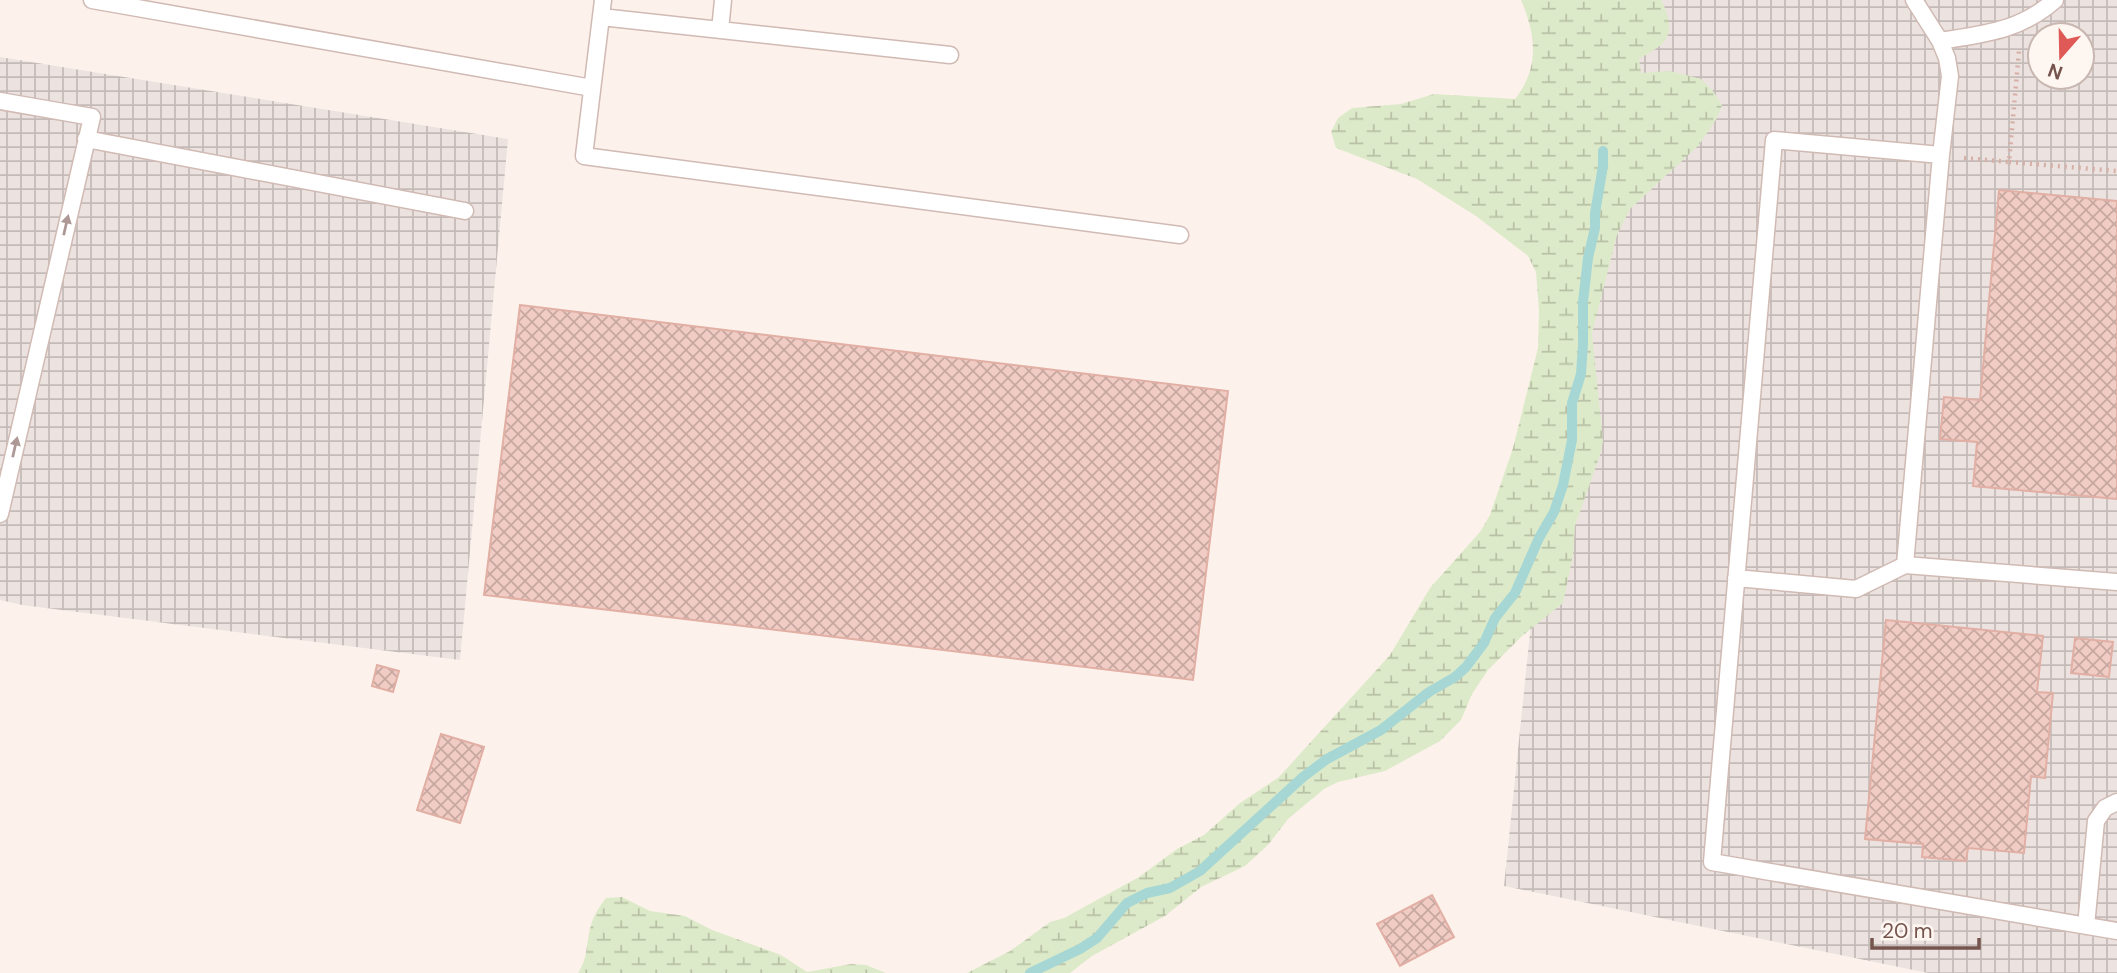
<svg xmlns="http://www.w3.org/2000/svg" width="2117" height="973" font-family="'DM Sans',sans-serif">
  <style>
    .industrial { fill: url(#industrial-grid); fill-rule: evenodd }
    .wetland { fill: url(#wetland-marsh) }
    .lines { fill: none; stroke-linecap: round; stroke-linejoin: round }
    .stream { stroke: #a6d7d4; stroke-width: 10 }
    .building { fill: url(#building-cross-hatch); stroke: #e2afa5; stroke-width: 2 }
    .service-casing { stroke: #d0bab3; stroke-width: 19 }
    .path { stroke: #d6afa6; stroke-width: 4.5; stroke-dasharray: 2 5; stroke-linecap: butt }
    .service { stroke: #fff; stroke-width: 16 }
    .oneway { fill: #ad9895 }
  </style>
  <defs>
    <pattern id="industrial-grid" width="8" height="8" patternUnits="userSpaceOnUse" patternTransform="scale(1.75)"><rect width="8" height="8" fill="#ece3e0"/><path d="M0 4h8M4 0v8" fill="none" stroke="#c4bbb8"/></pattern>
    <pattern id="wetland-marsh" width="20" height="14" patternUnits="userSpaceOnUse" patternTransform="scale(1.75)"><rect width="20" height="14" fill="#ddeac9"/><path d="M1 5h8M5 5V1M11 12h8M15 12V8" fill="none" stroke="#b8c0a5"/></pattern>
    <pattern id="building-cross-hatch" width="8" height="8" patternUnits="userSpaceOnUse" patternTransform="scale(1.75)"><rect width="8" height="8" fill="#f0ccc4"/><path d="M0 0l8 8M0 8l8-8" fill="none" stroke="#c7a8a1"/></pattern>
  </defs>
  <rect width="100%" height="100%" fill="#fcf2eb"/>
  <!-- industrial -->
  <path class="industrial" d="M1595,0H2117V973H1928L1504,886ZM2040,35H2082V77H2040Z
    M0,57L508,139L460,660L22,605L0,600Z"/>
  <!-- wetland -->
  <path class="wetland" d="M1521,0H1661C1668,12 1674,32 1663,43C1657,49 1647,54 1639,59L1641,73L1670,71L1701,79L1713,91L1722,105L1717,118L1699,145L1630,209L1617,235L1592,333L1603,441L1600,455L1575,526L1573,555L1563,603L1522,636L1488,670L1472,694L1461,720L1440,741L1385,771L1338,782L1324,789L1288,819L1268,845L1245,866L1201,887L1165,916L1092,956L1070,973H967L1010,951L1050,922L1064,918L1139,877L1177,849L1204,835L1240,803L1279,777L1390,655L1430,588L1480,532L1490,515L1513,448L1538,348L1539,311L1536,272L1528,256L1476,216L1417,179L1336,148L1331,132L1338,118L1352,108L1401,104L1434,94L1515,99C1540,67 1536,36 1521,0Z
    M622,897L650,911L685,916L712,930L781,955L807,972L851,964L866,965L886,973H578C588,958 586,945 590,929C593,916 599,907 606,898Z"/>
  <g class="lines">
    <!-- stream -->
    <path class="stream" d="M1030,973L1080,949L1097,938L1127,903L1147,893L1170,888L1200,871L1303,777L1327,759L1381,730L1429,692L1455,677L1466,667L1484,643L1495,618L1515,593L1539,538L1554,512L1563,485L1572,440V403L1581,374L1583,345V302L1588,258L1595,228V213L1603,166V151"/>
  </g>
  <!-- building -->
  <path class="building" d="M1999,190L2117,201V499L1973,486L1977,442L1940,439L1944,397L1980,400Z
    M520,305L1228,391L1193,680L484,595Z
    M1886,620L2043,636L2037,692L2053,693L2045,778L2031,776L2024,853L1968,848L1966,861L1922,857L1923,844L1865,839Z
    M2075,638L2113,642L2109,677L2071,673Z
    M377,665L399,671L393,692L372,686Z
    M441,734L484,747L460,823L417,810Z
    M1432,895L1454,937L1400,966L1377,924Z"/>
  <g class="lines">
    <defs>
      <path id="service" d="M92,0L592,88
        M603,0L584,156L1180,235
        M1914,0L1940,41L1947,58L1950,76L1941,155L1905,565L2117,582
        M601,17L950,55
        M720,30L723,0
        M1940,41C1984,34 2020,31 2055,0
        M0,101L92,117L0,514
        M86,139L465,211
        M1941,155L1774,140L1712,862L2117,931
        M1736,578L1856,589L1905,565
        M2086,926L2096,821L2105,808L2117,802"/>
    </defs>
    <!-- service casing -->
    <use href="#service" class="service-casing"/>
    <!-- path -->
    <path class="path" d="M1964,158L2009,162L2019,51
      M2009,162L2117,171"/>
    <!-- service -->
    <use href="#service" class="service"/>
  </g>
  <!-- one-way arrows -->
  <defs><path id="oneway-solid" d="M-6-.8H1V-3.2L6.5 0L1 3.2V.8H-6Z" transform="scale(1.75)"/></defs>
  <g class="oneway">
    <use href="#oneway-solid" transform="translate(66 225) rotate(-77)"/>
    <use href="#oneway-solid" transform="translate(15 447) rotate(-77)"/>
  </g>
  <!-- north arrow -->
  <g transform="translate(2061 56) rotate(200)"><circle r="33" fill="#fef7f1" stroke="#c8b6b0" stroke-width="2"/>
  <path d="M0-5L12 26L0 18L-12 26Z" fill="#df5956"/>
  <text y="-10" font-size="19" font-weight="bold" text-anchor="middle" fill="#76544e">N</text>
  </g>
  <!-- scale -->
  <path d="M1872 938v10h107v-10" fill="none" stroke="#76544e" stroke-width="3.5"/>
  <text x="1882" y="938" font-size="21" fill="#76544e" stroke="#fef7f1" stroke-width="5" paint-order="stroke">20 m</text>
</svg>
